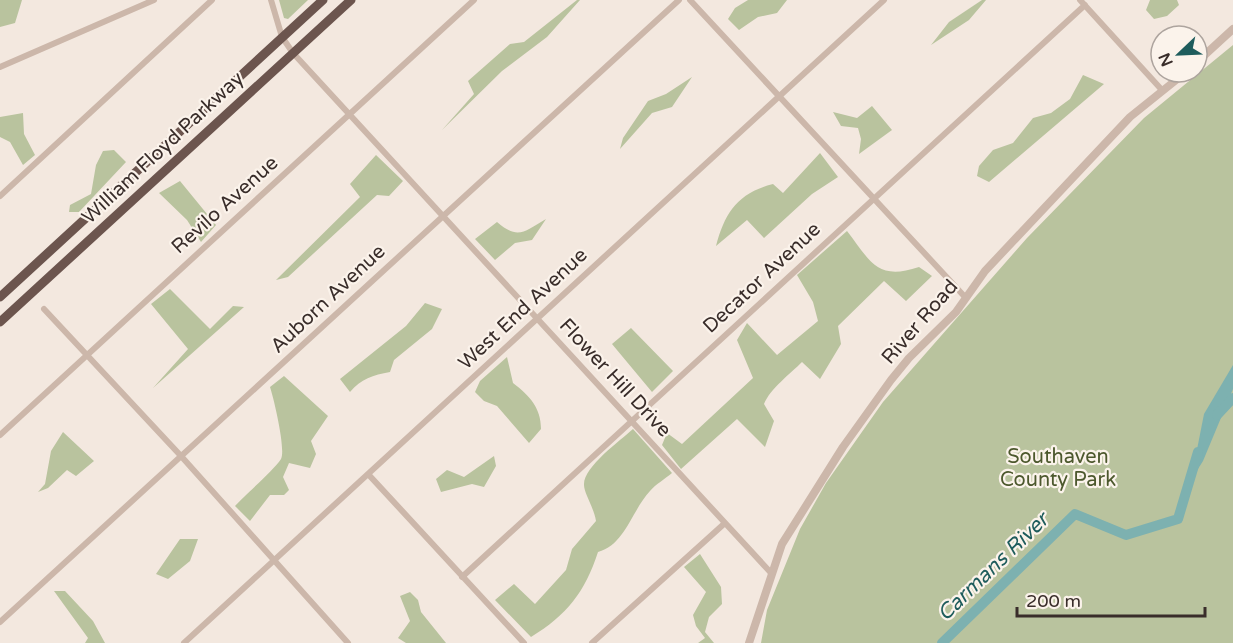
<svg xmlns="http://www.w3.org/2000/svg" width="1233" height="643" font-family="'Varela Round',sans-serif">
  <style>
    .green { fill: #b9c39e }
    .water { fill: #7db1b0 }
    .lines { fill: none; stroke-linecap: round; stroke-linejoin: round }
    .river { stroke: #7db1b0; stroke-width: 10 }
    .minor { stroke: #ccb7aa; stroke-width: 6 }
    .tertiary { stroke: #ccb7aa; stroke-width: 8 }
    .trunk { stroke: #6c554e; stroke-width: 9 }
    .labels { text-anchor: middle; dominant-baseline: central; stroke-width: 4.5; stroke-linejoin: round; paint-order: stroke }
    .street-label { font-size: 20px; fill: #392d2a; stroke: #fbf3eb }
    .park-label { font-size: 20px; fill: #4c582d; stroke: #fbf3eb }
    .water-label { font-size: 21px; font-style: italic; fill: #1e5c5c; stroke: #fbf3eb }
  </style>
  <rect width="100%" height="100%" fill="#f3e8df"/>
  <!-- green -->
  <path class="green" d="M0,0H22L15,23L0,27Z
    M279,0H308L288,19L284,18Z
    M577,0H580L547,37L502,71L442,130L474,94L468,81L510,44L524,42Z
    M748,0H787L777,13L758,17L739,30L728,19L735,8Z
    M982,0H986L969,20L931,45L949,22Z
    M1150,0H1177L1179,5L1167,16L1154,19L1146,10Z
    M1233,45V643H761L767,610L800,529L826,483L883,402L1027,238L1144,118Z
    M1083,75L1104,84L989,182L977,176L979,166L993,150L1013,143L1033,118L1051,113L1070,99Z
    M692,77L672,107L652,113L620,149L623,138L648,101L666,94Z
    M872,106L892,130L859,154L861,139L858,128L841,126L833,112L857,118Z
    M23,113L24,134L35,155L23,165L10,142L0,137V117Z
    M114,150L126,162L79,212H69L70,205L91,194L96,165L103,151Z
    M820,153L838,177L812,194L764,238L747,220L716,246C725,212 738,193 773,184L783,193Z
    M376,155L403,181L389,196L377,195L288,277L276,280L360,197L350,184Z
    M180,181L216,225L201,242L187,220L159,193Z
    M546,219L532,240L515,243L495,260L475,239L497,222C518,240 524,232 546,219Z
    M847,231C871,262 877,281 919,267L932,276L906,301L884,281L838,326L841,344L820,379L802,362C790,374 770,389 764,404L774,421L765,447L737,419L681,469L662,445L667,433L682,444L753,378L737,340L747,323L777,355L818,321L813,302L797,275Z
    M170,289L210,329L233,306L244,307L153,388L188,349L151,304Z
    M425,303L442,309L432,329L394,360L390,372C373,375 361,379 350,392L340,379L406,326Z
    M631,328L673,371L652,392L612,344Z
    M507,357L513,383C530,396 541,408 541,429L529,443L497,406L484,401L475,392L480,381Z
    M284,376L328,416L311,441L316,454L310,468L289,463L283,477L289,490L284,495H270L250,521L235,506C246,494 274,470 281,459C286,450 274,399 270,387Z
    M633,429L672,473C665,479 656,484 650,491C632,510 625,545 598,552C585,592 567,615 531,637L495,600L514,584L535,604L566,570L572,549L596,521C594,508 584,493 584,485C583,467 620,441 633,429Z
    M63,432L94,461L76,476L67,470L48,488L38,492L45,484L51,451Z
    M494,456L496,466L484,487L472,484L441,492L436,479L447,470L464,477Z
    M180,539H198L190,561L168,579L156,574Z
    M700,554L721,587L722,604L709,617L705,632L714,643H698L705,638L696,626L693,615L706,592L684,567Z
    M54,591H65L93,621L105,643H85L88,638Z
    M410,592L418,600L421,612L446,643H406L398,638L410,621L400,596Z"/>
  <!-- water -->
  <path class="water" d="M1233,365V389L1203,461L1191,480L1204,414Z"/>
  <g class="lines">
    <!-- river -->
    <path class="river" d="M1217,415L1233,398
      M942,643L1075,514L1126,535L1178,519L1198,452"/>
    <!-- minor -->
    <path class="minor" d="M271,0L282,37L293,53L772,574
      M690,0L965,297
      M1080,0L1161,89
      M0,67L154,0
      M0,196L212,0
      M44,309L181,456L348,643
      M0,435L474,0
      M368,474L524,643
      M462,577L1085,5
      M0,622L679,0
      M184,643L884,0
      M592,643L725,523"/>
    <!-- tertiary -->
    <path class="tertiary" d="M1197,62L1233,29
      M749,643L782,544L843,447L891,380L909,358L956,312L985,271L1130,117L1186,72"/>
    <!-- trunk -->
    <path class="trunk" d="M0,297L323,0
      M0,322L351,0"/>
  </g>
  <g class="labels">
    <!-- street labels -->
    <g class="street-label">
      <text transform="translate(163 148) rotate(-43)">William Floyd Parkway</text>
      <text transform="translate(225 205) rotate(-42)">Revilo Avenue</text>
      <text transform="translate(762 278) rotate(-43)">Decator Avenue</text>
      <text transform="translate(328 299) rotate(-43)">Auborn Avenue</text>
      <text transform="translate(523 309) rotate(-43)">West End Avenue</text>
      <text transform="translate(920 322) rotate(-49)">River Road</text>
      <text transform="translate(615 378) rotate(47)">Flower Hill Drive</text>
    </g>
    <!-- park labels -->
    <g class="park-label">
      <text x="1058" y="457">Southaven<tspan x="1058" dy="23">County Park</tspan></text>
    </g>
    <!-- water labels -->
    <g class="water-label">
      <text transform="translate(993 567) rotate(-44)">Carmans River</text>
    </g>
  </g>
  <!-- north arrow -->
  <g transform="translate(1179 54) rotate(247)"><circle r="28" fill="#fbf3eb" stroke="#ada49e" stroke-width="1.5"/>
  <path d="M0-4.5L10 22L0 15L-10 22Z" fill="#1e5c5c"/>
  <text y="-9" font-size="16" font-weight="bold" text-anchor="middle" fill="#392d2a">N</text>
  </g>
  <!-- scale -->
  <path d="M1017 607v9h188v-9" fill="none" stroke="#392d2a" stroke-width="3"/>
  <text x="1026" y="607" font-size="18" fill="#392d2a" stroke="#fbf3eb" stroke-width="4.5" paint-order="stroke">200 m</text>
</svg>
